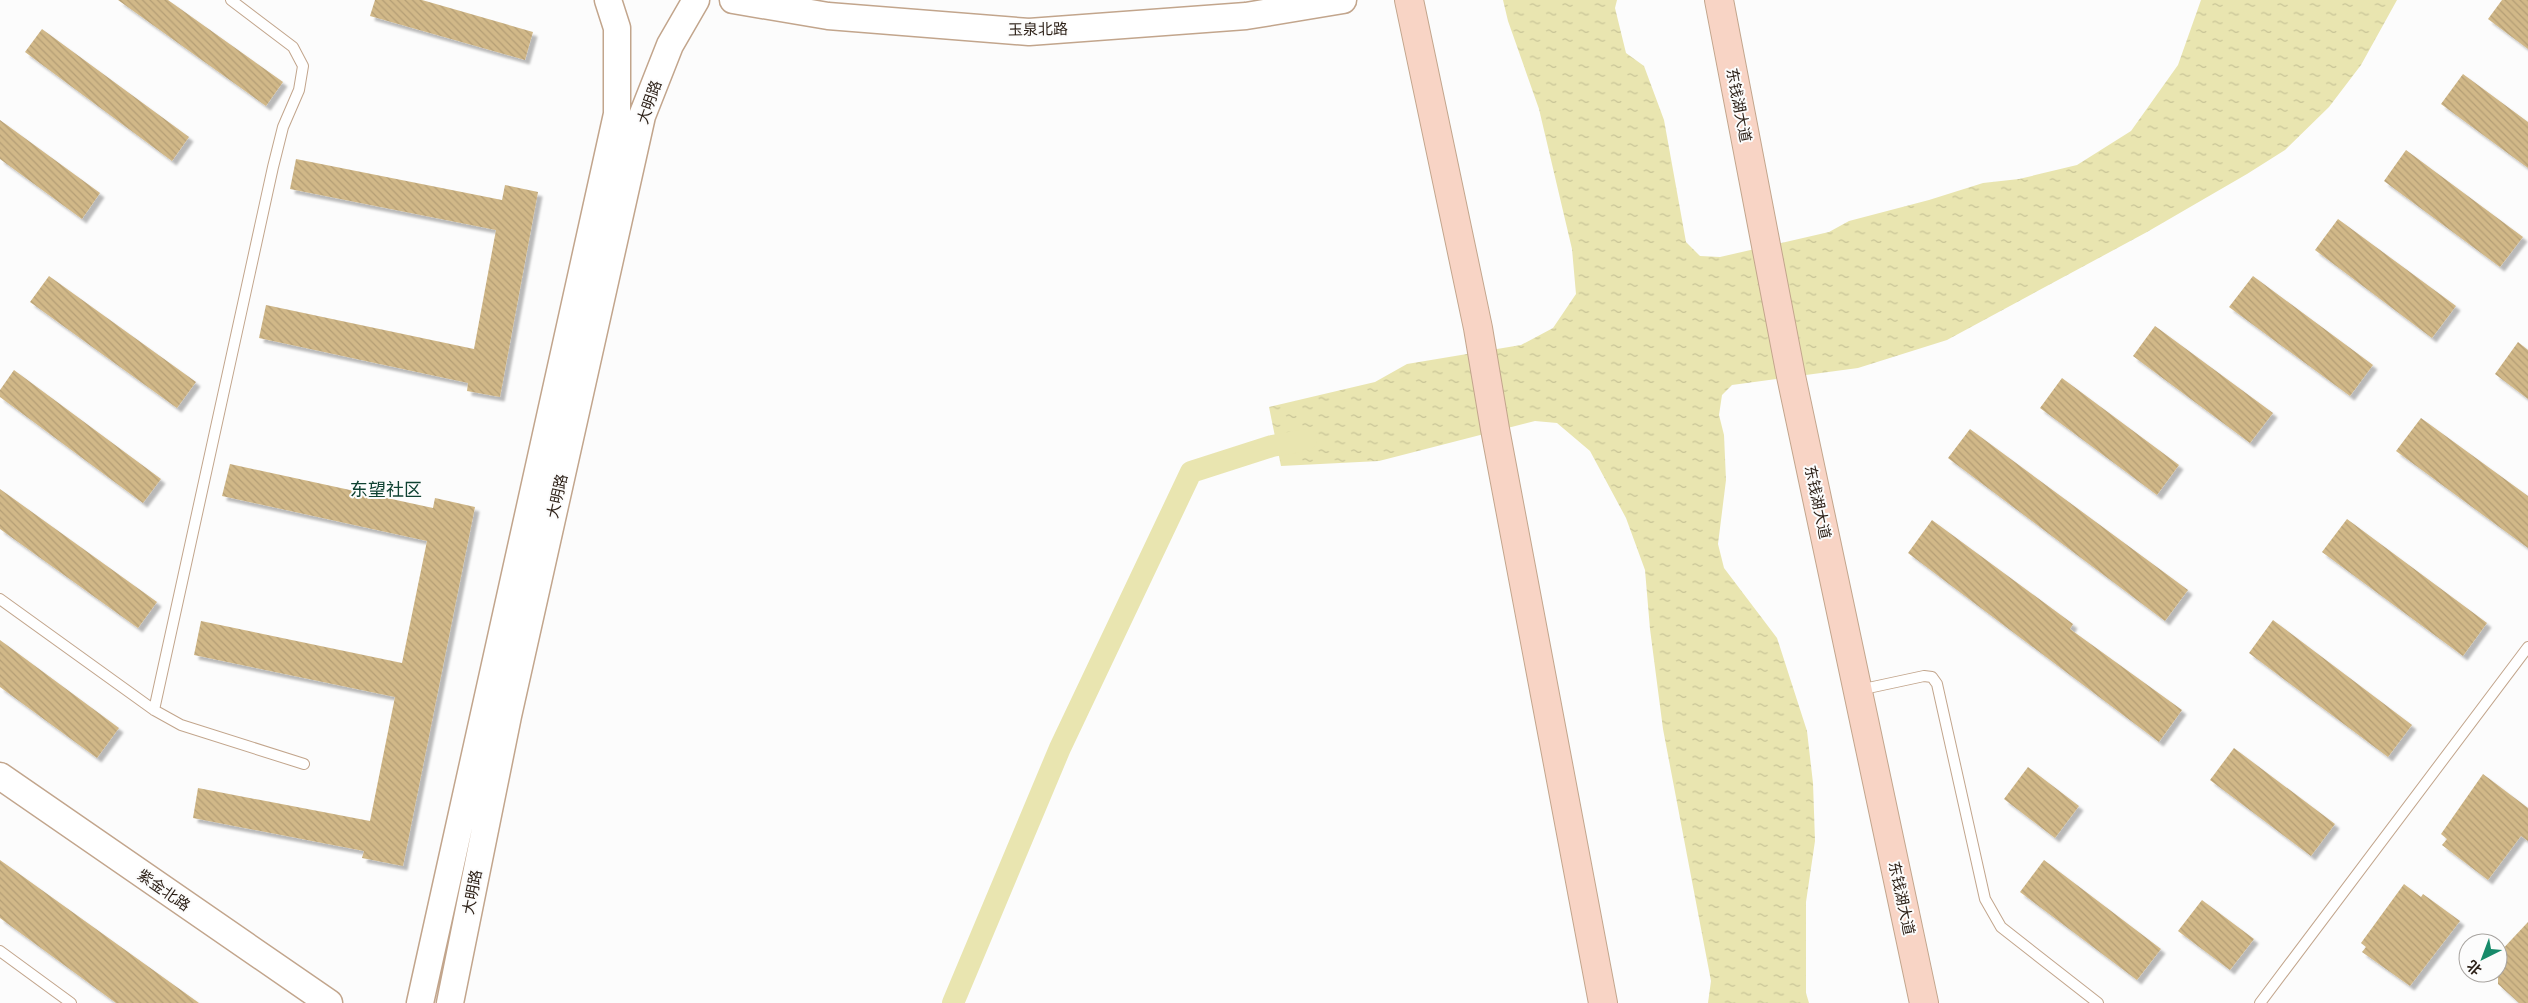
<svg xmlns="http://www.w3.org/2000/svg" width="2528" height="1003" font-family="'Public Sans','Noto Sans SC',sans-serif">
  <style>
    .water { fill: url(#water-ripples) }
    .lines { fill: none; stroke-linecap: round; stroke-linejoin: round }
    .canal { stroke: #e9e5b0; stroke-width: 22 }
    .building { fill: url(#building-back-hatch); filter: url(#shadow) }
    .service-casing { stroke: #c2a58c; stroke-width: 12 }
    .tertiary-casing { stroke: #c2a58c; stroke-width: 29 }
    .secondary-casing { stroke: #c2a58c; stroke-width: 30 }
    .service { stroke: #fff; stroke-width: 10 }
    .tertiary { stroke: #fff; stroke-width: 26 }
    .secondary { stroke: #f8d4c5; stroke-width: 28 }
    .labels { text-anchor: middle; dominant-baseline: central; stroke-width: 4; stroke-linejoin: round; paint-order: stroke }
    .street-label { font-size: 15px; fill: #2b1f16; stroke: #fcfcfc }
    .quarter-label { font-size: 18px; fill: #0f4232; stroke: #fcfcfc }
  </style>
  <defs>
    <pattern id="water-ripples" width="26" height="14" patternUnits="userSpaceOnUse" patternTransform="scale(1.25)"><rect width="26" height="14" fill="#e9e5b0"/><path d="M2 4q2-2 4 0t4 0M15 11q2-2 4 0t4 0" fill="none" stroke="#c8c497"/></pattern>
    <pattern id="building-back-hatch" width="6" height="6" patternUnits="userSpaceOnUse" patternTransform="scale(1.25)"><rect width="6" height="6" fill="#d1b888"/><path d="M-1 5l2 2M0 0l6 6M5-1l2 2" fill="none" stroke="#b49e75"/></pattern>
    <filter id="shadow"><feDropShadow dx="4.5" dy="4.5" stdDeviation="1" flood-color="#0004"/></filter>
  </defs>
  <rect width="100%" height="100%" fill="#fcfcfc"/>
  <!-- water -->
  <path class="water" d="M1503,0H1617L1615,8L1626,53L1644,66L1664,120L1686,242L1700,256L1720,257L1829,232L1849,221L1929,200L1983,183L2019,179L2077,165L2131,131L2178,65L2201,0H2397L2361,65L2329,107L2285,150L2247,174L2147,232L1947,340L1858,368L1732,385L1722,395L1719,415L1724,435L1726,480L1718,544L1724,568L1777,638L1807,731L1813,783L1815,841L1806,902V993L1809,1003H1708L1711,981L1663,729L1650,629L1645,570L1626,518L1590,451L1557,423L1535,421L1379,461L1281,466L1269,407L1375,382L1407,364L1521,345L1553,328L1576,294L1572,249L1539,109L1508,21Z"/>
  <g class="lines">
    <!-- canal -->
    <path class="canal" d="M953,1003L1060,748L1191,472L1272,446L1306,440"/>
  </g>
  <!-- building -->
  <path class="building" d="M118,0H168L283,82L266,106Z
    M375,0H422L533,32L525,60L370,16Z
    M2502,0H2528V49L2488,19Z
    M42,29L189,137L172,161L25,52Z
    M2463,74L2528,122V168L2441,104Z
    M0,120L100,193L82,219L0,159Z
    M2406,150L2523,237L2500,267L2384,181Z
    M296,159L502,200L505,185L538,192L500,397L467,391L468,383L259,338L266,305L474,349L496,230L290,189Z
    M2338,219L2456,306L2432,338L2315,250Z
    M49,276L196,382L177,408L30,302Z
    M2253,276L2373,365L2350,396L2229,307Z
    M2155,326L2273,413L2250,443L2133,356Z
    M2518,342L2528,350V399L2495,374Z
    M14,370L161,479L143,503L0,397V390Z
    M2062,378L2179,465L2157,495L2040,408Z
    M2421,418L2528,496V548L2396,451Z
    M1970,429L2188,590L2165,621L1948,458Z
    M230,464L433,508L435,498L475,507L403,866L362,858L364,851L193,818L198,788L370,821L395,697L194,655L201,621L402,663L427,541L222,496Z
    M0,489L157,602L138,628L0,529Z
    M2347,519L2487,623L2463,656L2322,552Z
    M1932,520L2073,624L2070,629L2182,710L2159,742L1908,553Z
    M2273,620L2412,725L2388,757L2249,653Z
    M0,640L119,728L97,758L0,687Z
    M2234,748L2335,824L2311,856L2210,780Z
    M2028,767L2079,806L2055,838L2004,799Z
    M2483,774L2528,808V841L2521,836L2488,880L2442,845L2447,839L2441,834Z
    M0,860L199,1003H116L0,918Z
    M2044,860L2161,949L2137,980L2020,892Z
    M2404,884L2421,897L2423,894L2460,921L2410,986L2362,952L2366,947L2361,943Z
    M2202,900L2254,939L2230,970L2178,931Z
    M2528,922V1003H2519L2498,984V954Z"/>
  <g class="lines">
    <defs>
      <path id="service" d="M0,599L154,710L181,725L304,764
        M1859,690L1924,676L1932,677L1937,684L1985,899L2001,927L2098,1003
        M154,710L273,167L283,127L299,90L303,66L293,47L231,0
        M0,951L71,1003
        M2260,1003L2528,647"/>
      <path id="tertiary" d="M733,0L828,16L1029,32L1246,16L1343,0
        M0,776L329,1003
        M420,1003L617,114V28L608,0
        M450,1003L508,716L642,116L670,45L696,0"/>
      <path id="secondary" d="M1409,0L1478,328L1495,429L1603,1003
        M1719,0L1791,376L1924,1003"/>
    </defs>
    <!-- service casing -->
    <use href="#service" class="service-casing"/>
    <!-- tertiary casing -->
    <use href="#tertiary" class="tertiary-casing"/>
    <!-- secondary casing -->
    <use href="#secondary" class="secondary-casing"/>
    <!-- service -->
    <use href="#service" class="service"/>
    <!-- tertiary -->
    <use href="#tertiary" class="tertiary"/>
    <!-- secondary -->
    <use href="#secondary" class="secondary"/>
  </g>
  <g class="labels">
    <!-- street labels -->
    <g class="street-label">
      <text transform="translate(1038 29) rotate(-1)">玉泉北路</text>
      <text transform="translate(649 102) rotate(-71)">大明路</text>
      <text transform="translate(1739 105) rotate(79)">东钱湖大道</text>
      <text transform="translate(557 496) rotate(-77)">大明路</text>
      <text transform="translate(1818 502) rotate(78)">东钱湖大道</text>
      <text transform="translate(164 890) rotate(35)">紫金北路</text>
      <text transform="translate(472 892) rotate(-79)">大明路</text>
      <text transform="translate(1902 898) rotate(78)">东钱湖大道</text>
    </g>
    <!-- quarter labels -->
    <g class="quarter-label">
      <text x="386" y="489">东望社区</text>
    </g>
  </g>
  <!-- north arrow -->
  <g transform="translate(2483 958) rotate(222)"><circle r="24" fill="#fcfcfc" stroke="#a8a4a0"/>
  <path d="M0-4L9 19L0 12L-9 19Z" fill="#178a6a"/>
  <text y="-8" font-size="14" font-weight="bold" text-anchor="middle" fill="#2b1f16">北</text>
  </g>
</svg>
